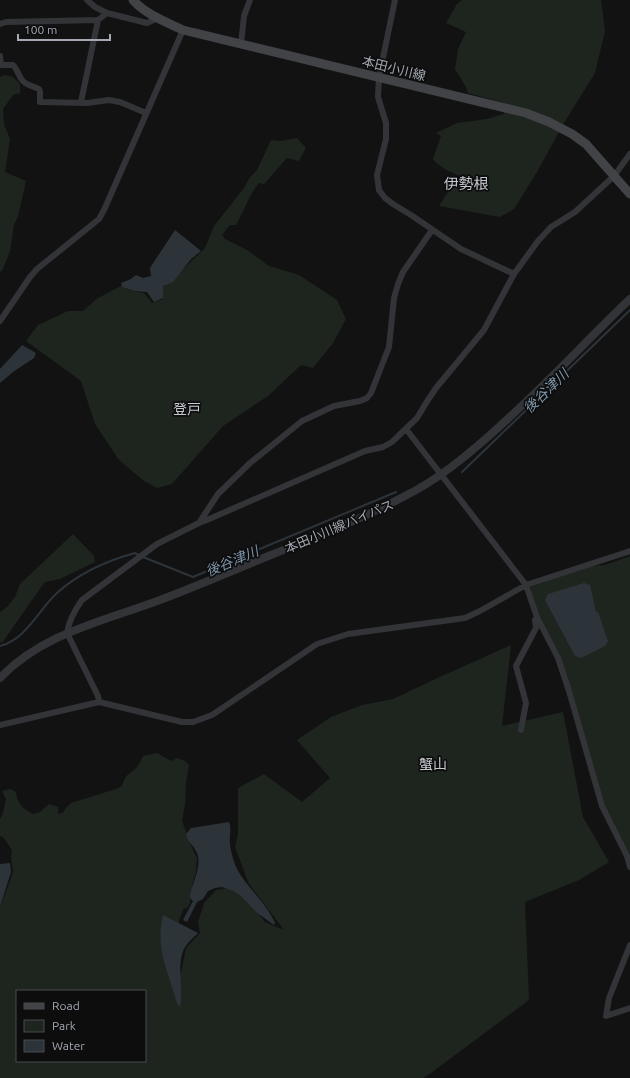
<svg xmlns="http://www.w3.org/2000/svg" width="630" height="1078" font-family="Ubuntu,'Noto Sans JP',sans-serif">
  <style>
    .green { fill: #1e251f; fill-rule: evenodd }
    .water { fill: #2c343a }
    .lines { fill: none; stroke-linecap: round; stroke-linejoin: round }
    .stream { stroke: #2c343a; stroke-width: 2 }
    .minor { stroke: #333438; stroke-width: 6 }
    .tertiary { stroke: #333438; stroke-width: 8 }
    .secondary { stroke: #414347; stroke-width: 9 }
    .labels { text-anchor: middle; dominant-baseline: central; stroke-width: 3.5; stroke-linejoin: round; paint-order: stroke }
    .street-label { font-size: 13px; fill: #a4a9b2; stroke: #0d0d0e }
    .water-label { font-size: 14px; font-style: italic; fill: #7e96aa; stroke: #0d0d0e }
    .neighbourhood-label { font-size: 14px; fill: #c5c8cf; stroke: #0d0d0e }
    .quarter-label { font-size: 15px; fill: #c5c8cf; stroke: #0d0d0e }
  </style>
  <rect width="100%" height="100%" fill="#121213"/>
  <!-- green -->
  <path class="green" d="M462,0H601L605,31L595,73L564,123L537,172L514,209L500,217L439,206L450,189L462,177C451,172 441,169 433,159L441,136L436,133L457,123L487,119L504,114L505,103L468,93L466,87L455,69L458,49L466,32L446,23L457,4Z
    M5,75L13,77L20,84V93L13,95L3,109L4,124L10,139L5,172L26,181L18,216L14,225L10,251L3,269L0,272V77Z
    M297,138L306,148L299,161L287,158L264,184L259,183C248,196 245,210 236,225H230L222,235L225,239L247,250L269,266L299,275L337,300L346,319L333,343L313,368L301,365L268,396L223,426L172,484L157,488L144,481L119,460L95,424L81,381L26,341L38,325L68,311H83L98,298L121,286L132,291L144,293L152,303L163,299L162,285L172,280L205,248L214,226L244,188L250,177L257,170L271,140L281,141Z
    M73,534L94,556L95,562L60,579L45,582L27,607L2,643L0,642V612L7,607L15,597L20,584Z
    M630,556V857L606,808L595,778L560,659L539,614L530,587L592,566L605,565Z
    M511,645L502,726L563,712L583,817L609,862L579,880L525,902L529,1000L431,1073L423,1078H0V908L11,878L13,871L11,859L12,850L3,837L0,836V819L3,813L6,799L2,791L10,789L16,792C17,803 23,809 33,814L40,812L49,804L58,807V814L63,813L65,809L71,803L116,789L122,786C126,775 125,777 134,770C138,767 141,760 143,756L157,753L171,761L177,758L185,761L189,765L186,782L185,805L182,821L192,848L197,858L196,872L190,893V903L186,909L184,908L179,920V967L181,973L186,948L200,933L198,922L204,903L216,890L234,887L252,905L265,922L284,930L249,884L235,847L238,834V788L264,774L302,802L330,778L297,740L331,717L362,705L393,699L442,676ZM17,991H145V1061H17Z"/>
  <!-- water -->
  <path class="water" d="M175,230L201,251L191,259L173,282L163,286V298L154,302L147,292L134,291L122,287L121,283L131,279L136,275L143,278L151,276L150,268Z
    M22,345L36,353L34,358L13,372L0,383V369Z
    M584,583L590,585L596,612H598L608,641L605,646L581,658L575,656L545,600L548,594Z
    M229,822C232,829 229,837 230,844C231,852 233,861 237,869C247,888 266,902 275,923L274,925L256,912L242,897L234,891L222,887L215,888L208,891L203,899L197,902L187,922L183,920L193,901L190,898V894C193,882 202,866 197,853C194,846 187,841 186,834L191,828Z
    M10,863L11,872L0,907V864Z
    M163,915L198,933C193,938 187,943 184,949C176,965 184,989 180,1007L177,1003C168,971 155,949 163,915Z"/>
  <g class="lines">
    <!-- stream -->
    <path class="stream" d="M462,472L630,310
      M143,557L193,577L396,492
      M0,646C27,639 38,610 57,593C80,572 106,561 135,553L139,555"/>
    <!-- minor -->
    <path class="minor" d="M87,0L95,7L107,13
      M395,0L379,77L378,97L386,123V139L377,175L379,190L385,198L393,204L411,215L461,249L514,274
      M0,24L6,22L98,20L107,13L147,23L158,18
      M241,44L244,16L250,0
      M0,56L1,65H13C18,70 19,78 24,82C28,86 34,86 39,89L40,92V102L87,103L109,100L120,102L146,113
      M81,102L98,20
      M0,321L30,277L37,269L99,219L104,210L183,30
      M406,429L526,585L537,617L558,658L569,691L602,806L627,856L630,867
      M199,523L218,494L250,463L302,421L334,406L360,401L367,398L371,393L389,347L394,298L398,284L403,272L432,230
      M99,702L98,696L67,633C69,620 74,611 82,600L157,544L199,523L207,520L365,451L383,447L392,442L417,418L426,403L436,388L484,330L514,274L538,241L551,227L575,212L614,176L630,154
      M0,725L99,702L182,722H193L212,715L317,644L348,634L465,618L480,611L526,585L630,551
      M521,730L526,703L516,666L536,628L535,620L537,617
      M630,945L609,998L606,1016L630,1008"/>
    <!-- tertiary -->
    <path class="tertiary" d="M0,678C43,633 104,621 160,600C197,586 234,570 271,555C317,536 362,519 405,496C437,480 464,458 490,435C539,392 583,344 630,299"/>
    <!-- secondary -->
    <path class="secondary" d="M133,0C145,14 166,22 183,30L526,113L549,122L572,134L586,144L630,194"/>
  </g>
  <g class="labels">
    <!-- street labels -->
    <g class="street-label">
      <text transform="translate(394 68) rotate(14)">本田小川線</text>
      <text transform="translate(339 526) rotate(-23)">本田小川線バイパス</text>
    </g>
    <!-- water labels -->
    <g class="water-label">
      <text transform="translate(546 391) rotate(-44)">後谷津川</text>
      <text transform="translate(232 561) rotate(-23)">後谷津川</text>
    </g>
    <!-- neighbourhood labels -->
    <g class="neighbourhood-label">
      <text x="187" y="409">登戸</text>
      <text x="433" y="764">蟹山</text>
    </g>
    <!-- quarter labels -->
    <g class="quarter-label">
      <text x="466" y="183">伊勢根</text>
    </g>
  </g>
  <!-- legend -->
  <rect x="16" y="990" width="130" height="72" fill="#0d0d0e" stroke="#494b50"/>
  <rect x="24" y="1003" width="20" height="6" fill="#414347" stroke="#494b50"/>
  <text x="52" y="1010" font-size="12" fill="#a4a9b2">Road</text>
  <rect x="24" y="1020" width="20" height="12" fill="#1e251f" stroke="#494b50"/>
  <text x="52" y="1030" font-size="12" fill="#a4a9b2">Park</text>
  <rect x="24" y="1040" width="20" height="12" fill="#2c343a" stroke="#494b50"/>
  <text x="52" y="1050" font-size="12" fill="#a4a9b2">Water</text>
  <!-- scale -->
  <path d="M18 34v6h92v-6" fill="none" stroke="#a4a9b2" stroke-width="2"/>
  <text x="24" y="34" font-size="12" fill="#a4a9b2" stroke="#0d0d0e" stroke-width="3" paint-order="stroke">100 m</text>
</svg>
